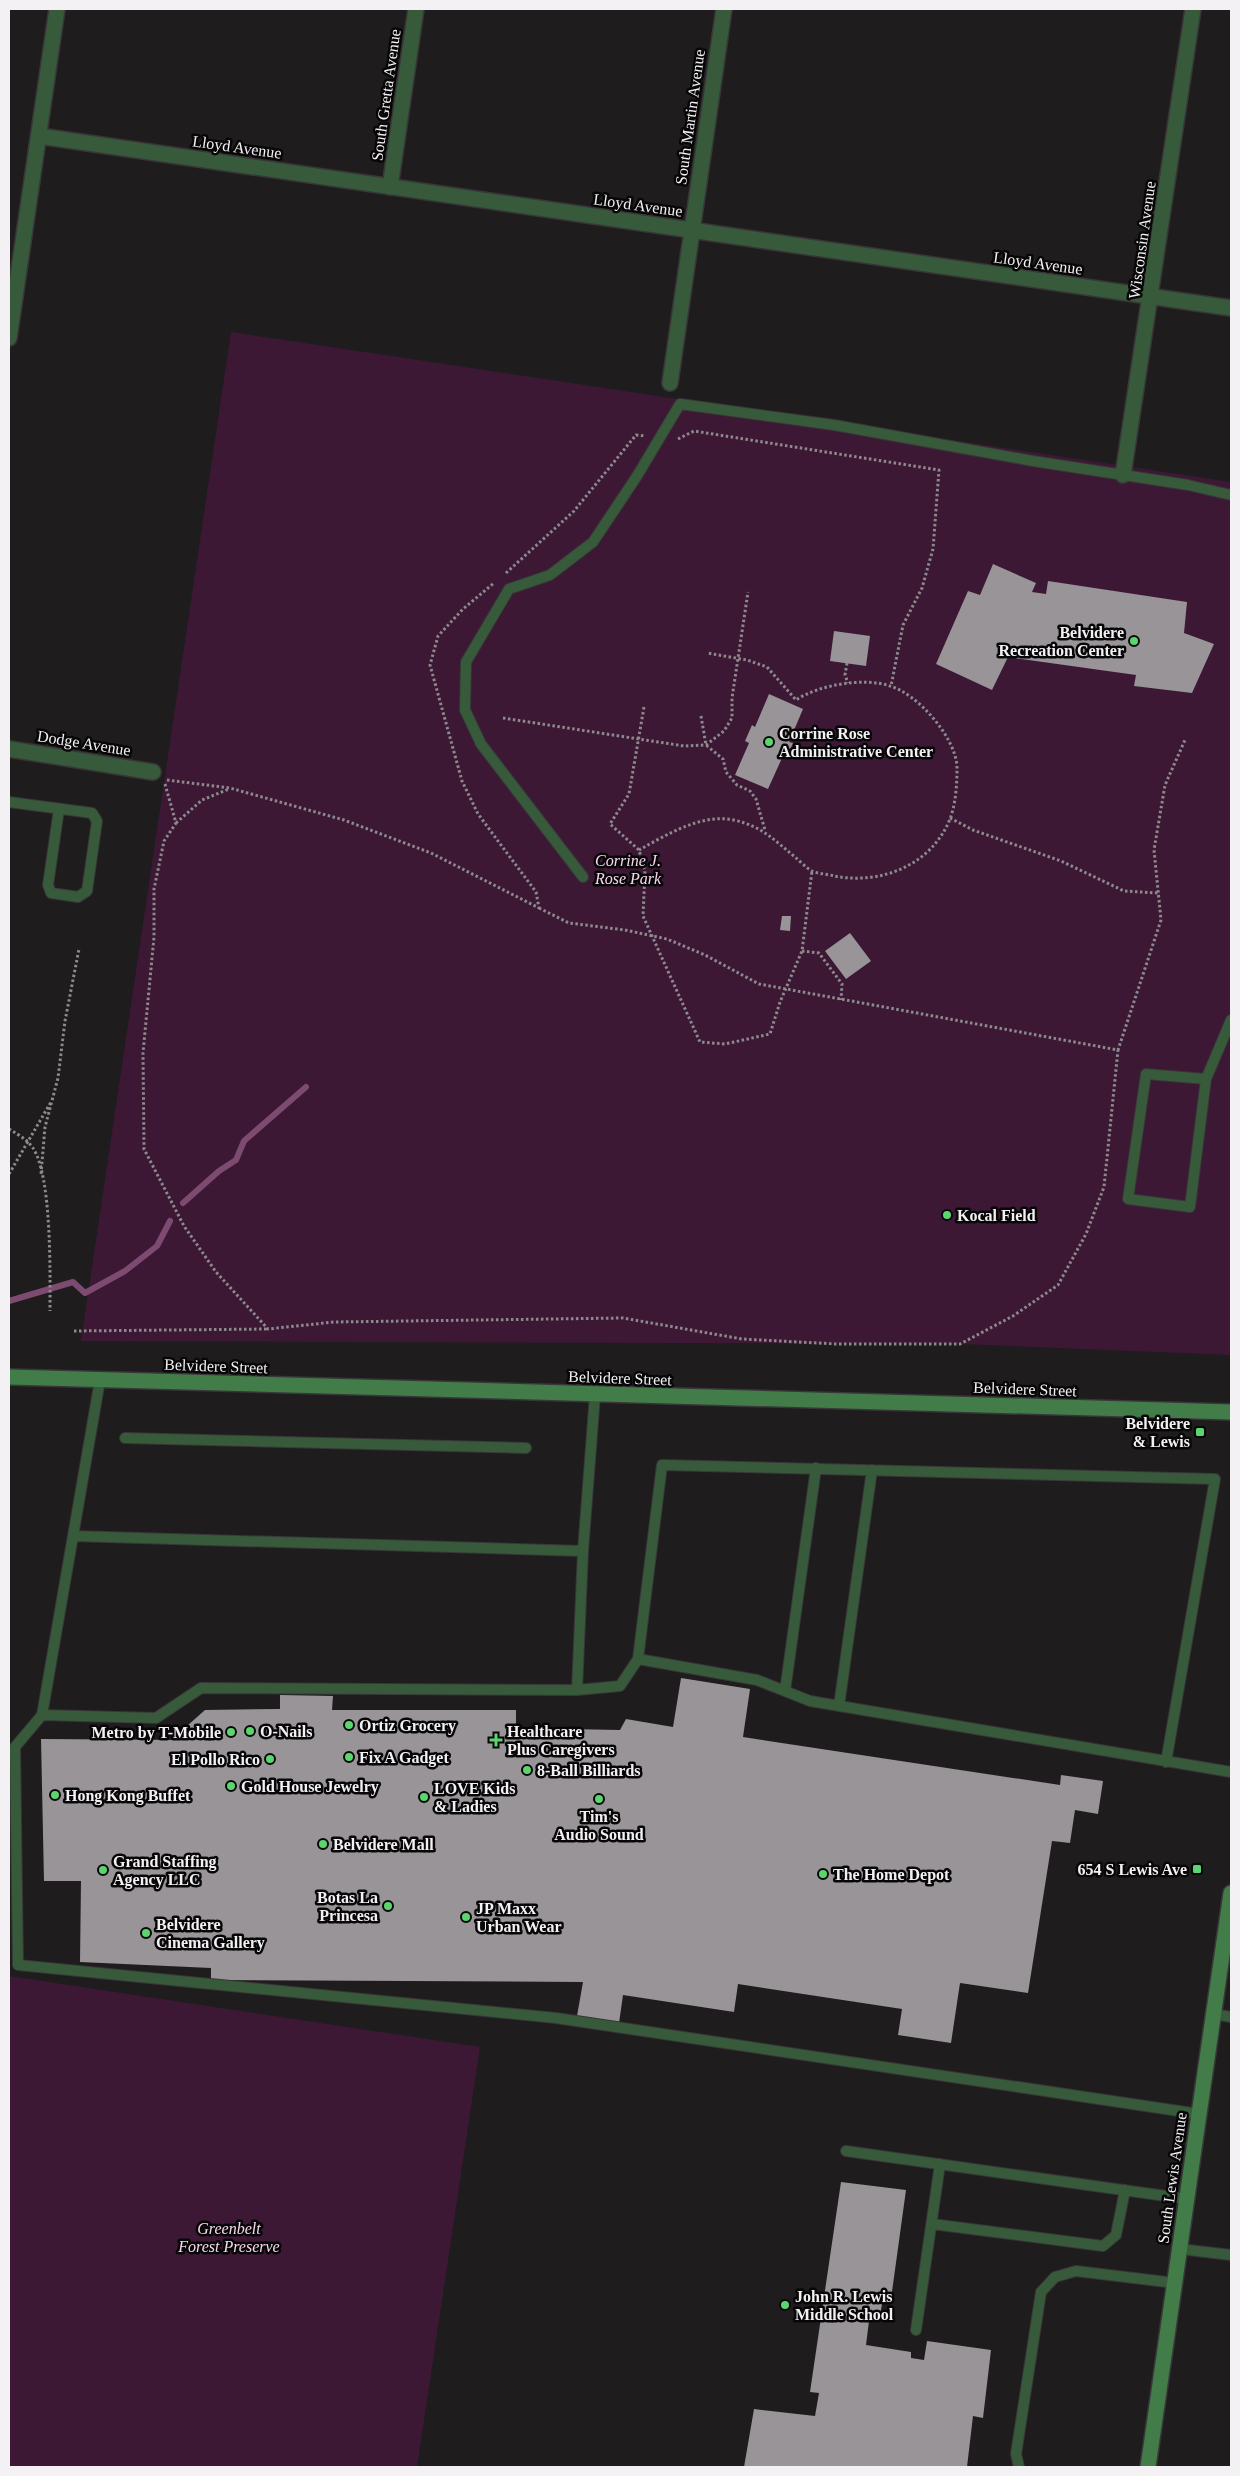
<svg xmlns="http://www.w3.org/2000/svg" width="1240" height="2476" font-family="Georgia,serif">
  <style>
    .green { fill: #3c1835 }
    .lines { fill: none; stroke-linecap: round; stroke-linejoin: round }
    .stream { stroke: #7d4b72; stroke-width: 6 }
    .building { fill: #989497 }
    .lane-casing { stroke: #383638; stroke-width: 12 }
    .street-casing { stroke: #383638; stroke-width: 18 }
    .secondary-casing { stroke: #383638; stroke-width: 18 }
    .path { stroke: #8c8a8c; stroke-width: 3; stroke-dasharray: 2.5 2.5; stroke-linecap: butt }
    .lane { stroke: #375a3a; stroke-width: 10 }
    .street { stroke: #375a3a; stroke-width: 15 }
    .secondary { stroke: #427c49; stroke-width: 15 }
    .poi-dot { fill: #5bd56e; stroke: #080708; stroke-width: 2 }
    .labels { text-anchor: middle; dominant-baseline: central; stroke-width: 5; stroke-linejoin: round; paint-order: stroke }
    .street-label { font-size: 16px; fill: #f3f1f3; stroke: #080708 }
    .poi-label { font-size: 16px; font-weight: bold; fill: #f3f1f3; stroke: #080708; text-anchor: start }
    .park-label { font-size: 16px; font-style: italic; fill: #f8d8ef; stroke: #080708 }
  </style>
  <rect width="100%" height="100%" fill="#1f1c1e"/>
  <!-- green -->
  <path class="green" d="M231,332L1231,482V1355L960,1344L81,1341Z
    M9,1976L480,2047L417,2467H9Z"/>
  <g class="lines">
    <!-- stream -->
    <path class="stream" d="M183,1203L219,1171L236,1160L244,1141L306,1087
      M9,1301L73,1282L85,1293L125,1271L157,1246L170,1221"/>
  </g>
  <!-- building -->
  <path class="building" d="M993,564L1036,583L1032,592L1046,594L1048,581L1187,602L1184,633L1214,644L1192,693L1134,686L1136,675L1008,657L992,690L936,664L968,591L980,595Z
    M834,631L870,636L866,666L830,661Z
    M769,694L803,709L789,742L793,743L786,759L782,758L768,789L735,775L749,743L745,741L752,725L755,727Z
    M782,916H791L790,931L780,930Z
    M850,933L871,961L846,979L825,951Z
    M681,1678L750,1689L743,1737L1060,1785L1061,1775L1103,1781L1098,1814L1075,1810L1070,1843L1052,1841L1028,1993L960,1983L951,2043L898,2035L902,2009L738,1984L734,2012L623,1995L619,2023L577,2016L583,1982L211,1980V1968L80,1962L81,1881H44L41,1739L188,1740L187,1726L205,1710L280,1709V1695L333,1696L332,1710H516V1728L620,1730L626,1719L673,1727Z
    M841,2182L906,2190L891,2299H883L880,2315L870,2313L866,2345L911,2352V2358L924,2360L927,2341L991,2350L983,2418L973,2416L967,2467H744L754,2409L815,2416L819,2393L810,2392Z"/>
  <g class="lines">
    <defs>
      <path id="lane" d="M9,802L92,813L97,821L87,891L78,897L51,893L48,885L59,809
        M583,877L481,744L465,710L466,662L509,589L550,575L593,542L637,476L680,404L834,425L1033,461L1188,485L1231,495
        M1206,1079L1146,1074L1128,1199L1190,1207L1206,1079L1231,1020
        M100,1380L42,1715L15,1747L18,1965L556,2018L1199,2114
        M125,1438L526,1448
        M73,1536L583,1551
        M638,1659L662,1465L1215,1479L1166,1762
        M577,1690L583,1551L595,1395
        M785,1691L816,1468
        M839,1706L872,1470
        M42,1715L156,1718L201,1688L577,1690L620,1686L638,1659L757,1680L810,1701L1231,1772
        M1214,2014L1231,2017
        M846,2151L1187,2199
        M932,2224L1103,2246L1116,2235L1125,2190
        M1180,2249L1231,2255
        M916,2330L940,2164
        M1019,2467L1016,2454L1041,2292L1055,2277L1076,2271L1175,2283"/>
      <path id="street" d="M39,136L1231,308
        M390,187L416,9
        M9,338L57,9
        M670,383L724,9
        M1123,475L1193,9
        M9,749L153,772"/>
      <path id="secondary" d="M9,1377L1231,1412
        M1148,2467L1231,1893"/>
    </defs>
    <!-- lane casing -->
    <use href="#lane" class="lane-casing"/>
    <!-- street casing -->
    <use href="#street" class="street-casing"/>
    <!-- secondary casing -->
    <use href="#secondary" class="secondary-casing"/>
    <!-- path -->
    <path class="path" d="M678,439L694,431L939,470L933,549L922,588L903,625L891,686
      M506,573L574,511L636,435L645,436
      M847,663L845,675L848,683
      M644,707L629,794L610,824L639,850L645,871L643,916L700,1042L725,1044L770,1034L780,1002L802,951L812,871
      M701,716L706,745L723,759L726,772L737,785L750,791L756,799L765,830
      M503,718L684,746L706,745L724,731L732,718V698L748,592
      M167,780L230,788L344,820L431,853L539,908L536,892L478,814L462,781L430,665L438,636L463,609L494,583
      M165,784L176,823L164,841L154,889V937L143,1053L144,1149L184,1226L216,1272L268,1329L334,1322L623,1318L742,1339L836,1344H960L1013,1316L1058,1285L1086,1234L1104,1187L1118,1050
      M950,818L973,830L1061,861L1124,891L1158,893
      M176,823L202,800L229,789
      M639,850C666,835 702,813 734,820C763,827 773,839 795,857C800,861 806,868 812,871C818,874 828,874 834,876C880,885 931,866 950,819C956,803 957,784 957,767C956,738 918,694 890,686C864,677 818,685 796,700L767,667L747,660L707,653
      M539,908L569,923L625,930L667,939L705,955L759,984L1118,1050L1161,920L1154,850L1165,785L1185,740
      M802,951L819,953L842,984L841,1000
      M9,1129C17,1134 27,1139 33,1148C52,1177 50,1274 50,1311
      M9,1174L51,1102
      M41,1174L45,1127L58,1078L65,1021L79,949
      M74,1331L267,1329"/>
    <!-- lane -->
    <use href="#lane" class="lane"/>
    <!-- street -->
    <use href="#street" class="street"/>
    <!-- secondary -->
    <use href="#secondary" class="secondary"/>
  </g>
  <!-- markers -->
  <g class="poi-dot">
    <circle cx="1134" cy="641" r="5"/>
    <circle cx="769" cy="742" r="5"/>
    <circle cx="947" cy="1215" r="5"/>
    <rect x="1195" y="1427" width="10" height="10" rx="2.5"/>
    <circle cx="349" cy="1725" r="5"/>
    <circle cx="250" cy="1731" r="5"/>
    <circle cx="231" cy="1732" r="5"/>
    <path d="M493.5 1732.5h5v5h5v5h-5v5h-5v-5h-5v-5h5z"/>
    <circle cx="349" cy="1757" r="5"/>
    <circle cx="270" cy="1759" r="5"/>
    <circle cx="527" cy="1770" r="5"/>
    <circle cx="231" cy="1786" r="5"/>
    <circle cx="55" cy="1795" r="5"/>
    <circle cx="424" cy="1797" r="5"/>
    <circle cx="599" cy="1799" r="5"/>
    <circle cx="323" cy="1844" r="5"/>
    <rect x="1192" y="1864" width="10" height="10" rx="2.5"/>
    <circle cx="103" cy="1870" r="5"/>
    <circle cx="823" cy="1874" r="5"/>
    <circle cx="388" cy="1906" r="5"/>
    <circle cx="466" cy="1917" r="5"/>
    <circle cx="146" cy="1933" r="5"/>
    <circle cx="785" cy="2305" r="5"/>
  </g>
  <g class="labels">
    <!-- street labels -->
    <g class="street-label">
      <text transform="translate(386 95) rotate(-82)">South Gretta Avenue</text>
      <text transform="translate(690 117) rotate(-82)">South Martin Avenue</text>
      <text transform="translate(237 147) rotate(8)">Lloyd Avenue</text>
      <text transform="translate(638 205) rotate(8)">Lloyd Avenue</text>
      <text transform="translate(1142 240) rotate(-82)">Wisconsin Avenue</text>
      <text transform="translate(1038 263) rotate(8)">Lloyd Avenue</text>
      <text transform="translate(84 743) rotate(9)">Dodge Avenue</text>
      <text transform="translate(216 1366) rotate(2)">Belvidere Street</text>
      <text transform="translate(620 1378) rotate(2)">Belvidere Street</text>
      <text transform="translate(1025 1389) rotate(2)">Belvidere Street</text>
      <text transform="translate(1172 2178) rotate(-82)">South Lewis Avenue</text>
    </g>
    <!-- poi labels -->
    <g class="poi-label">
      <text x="1124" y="632" text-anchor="end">Belvidere<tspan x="1124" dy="18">Recreation Center</tspan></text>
      <text x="779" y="733">Corrine Rose<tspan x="779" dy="18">Administrative Center</tspan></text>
      <text x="957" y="1215">Kocal Field</text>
      <text x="1190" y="1423" text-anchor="end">Belvidere<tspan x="1190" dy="18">&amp; Lewis</tspan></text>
      <text x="359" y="1725">Ortiz Grocery</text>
      <text x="260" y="1731">O-Nails</text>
      <text x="507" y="1731">Healthcare<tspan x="507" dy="18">Plus Caregivers</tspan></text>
      <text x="221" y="1732" text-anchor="end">Metro by T-Mobile</text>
      <text x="359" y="1757">Fix A Gadget</text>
      <text x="260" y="1759" text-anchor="end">El Pollo Rico</text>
      <text x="537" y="1770">8-Ball Billiards</text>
      <text x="241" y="1786">Gold House Jewelry</text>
      <text x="434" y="1788">LOVE Kids<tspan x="434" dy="18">&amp; Ladies</tspan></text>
      <text x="65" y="1795">Hong Kong Buffet</text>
      <text x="599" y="1816" text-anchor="middle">Tim's<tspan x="599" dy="18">Audio Sound</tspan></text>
      <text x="333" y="1844">Belvidere Mall</text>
      <text x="113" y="1861">Grand Staffing<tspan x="113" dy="18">Agency LLC</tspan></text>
      <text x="1187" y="1869" text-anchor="end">654 S Lewis Ave</text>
      <text x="833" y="1874">The Home Depot</text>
      <text x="378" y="1897" text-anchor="end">Botas La<tspan x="378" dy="18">Princesa</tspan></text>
      <text x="476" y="1908">JP Maxx<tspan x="476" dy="18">Urban Wear</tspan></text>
      <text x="156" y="1924">Belvidere<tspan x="156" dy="18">Cinema Gallery</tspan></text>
      <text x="795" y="2296">John R. Lewis<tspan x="795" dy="18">Middle School</tspan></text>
    </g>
    <!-- park labels -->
    <g class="park-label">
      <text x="628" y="860">Corrine J.<tspan x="628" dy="18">Rose Park</tspan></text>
      <text x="229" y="2228">Greenbelt<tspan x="229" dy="18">Forest Preserve</tspan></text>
    </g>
  </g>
  <!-- border -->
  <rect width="1240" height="2476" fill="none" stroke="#f3f1f3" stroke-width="20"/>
</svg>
